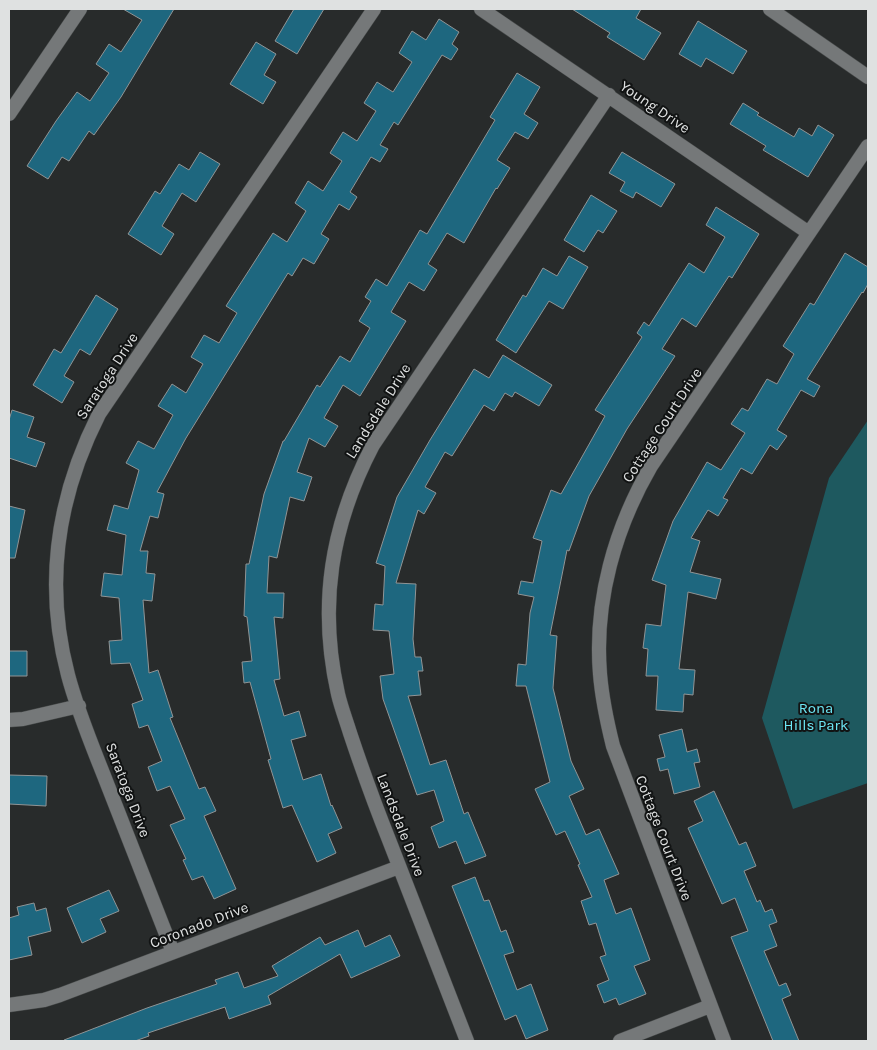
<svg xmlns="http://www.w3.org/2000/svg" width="877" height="1050" font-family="Karla,sans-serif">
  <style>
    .green { fill: #1e595f }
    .building { fill: #1e677f; stroke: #909495 }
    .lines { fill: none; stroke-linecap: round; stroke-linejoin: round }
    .minor-casing { stroke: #464949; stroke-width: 15 }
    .minor { stroke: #757879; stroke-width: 14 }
    .labels { text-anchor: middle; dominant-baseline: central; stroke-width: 4; stroke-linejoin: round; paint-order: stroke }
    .street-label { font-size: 15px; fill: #dfe1e1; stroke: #111313 }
    .park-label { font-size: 15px; fill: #6de6f4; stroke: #111313 }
  </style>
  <rect width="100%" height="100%" fill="#282b2b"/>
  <!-- green -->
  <path class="green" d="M868,420V783L793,809L762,718L829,478Z"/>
  <!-- building -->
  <path class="building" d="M123,9H174L121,97L94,135L89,131L69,161L62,157L48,179L27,166L56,121L77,92L90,101L109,73L96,64L109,44L121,52L142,20Z
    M294,9H324L297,54L275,41Z
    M572,9H641L636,18L661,33L644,60L607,37L610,33Z
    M439,19L459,32L452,44L458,49L451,60L442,55L398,125L394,122L380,145L388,149L380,162L371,157L350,192L357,197L349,210L339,204L321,234L329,239L314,264L303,258L292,276L288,273L186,438L157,492L164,494L158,518L150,516L140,551H148L146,573L155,574L152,601L143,600L149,673L158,670L173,717L170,718L199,789L205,787L216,811L204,816L236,889L214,899L203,876L192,880L183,860L186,859L170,825L185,819L170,786L157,791L148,767L162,761L148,725L139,728L132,704L143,700L130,663L111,664L109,641L122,640L119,598L101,596L104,573L122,575L126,535L107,530L114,505L128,509L139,470L126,463L138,441L154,449L173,415L158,406L172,384L186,393L203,364L191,357L204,335L219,343L237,313L226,306L273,233L287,242L306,211L295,203L308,181L323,191L342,161L330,153L343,132L357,141L376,111L364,103L377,82L393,92L412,62L399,53L412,31L426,40Z
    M698,21L747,51L733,74L706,58L701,67L679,54Z
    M256,42L276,54L264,75L276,82L263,104L230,84Z
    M517,73L540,87L524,114L538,123L528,139L515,132L497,160L510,168L497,189L496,188L464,243L447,233L428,264L437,270L424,291L409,282L391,312L406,321L360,396L343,385L324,418L338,426L325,447L309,438L297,472L312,477L304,501L290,497L277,558L269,556L267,593H284L283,618L274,617L280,679L274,680L284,716L299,711L306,736L291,740L303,780L321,774L331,806L332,805L342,828L328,834L336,853L317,862L292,805L283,808L268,760L271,759L250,682L244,683L242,662L252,661L247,617L244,616L246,564H249L264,494L283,441H284L317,385L320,387L340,356L350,362L370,328L359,321L371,301L365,297L376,279L387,286L420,230L427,234L495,120L490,117Z
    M743,103L759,113L757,115L794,137L799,128L812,136L818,125L834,135L808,177L763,150L766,146L730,124Z
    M200,152L220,164L196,202L182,193L162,226L174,234L161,255L128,234L155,191L160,194L179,164L189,170Z
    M622,152L675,184L661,207L636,192L633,198L620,191L625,182L609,173Z
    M591,195L617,211L603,233L598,230L584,252L564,240Z
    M716,207L759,234L732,278L729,276L696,327L682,318L662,349L675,356L627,429L589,496L569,551L567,550L550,635L557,636L553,688L571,761L584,789L569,796L586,835L599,829L619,874L604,880L616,914L631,908L650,960L634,966L646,994L619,1005L616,998L604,1003L597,985L609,980L600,957L606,955L596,923L589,925L581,901L592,897L578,865L580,864L565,831L556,835L535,789L550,782L526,686H516L518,664L526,665L530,613L534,597L518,594L521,581L533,583L542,541L533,538L551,490L561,494L605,416L595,410L642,337L637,333L644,322L649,326L689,263L704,273L725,237L706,225Z
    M845,253L868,267V284L863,293L862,292L807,379L820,386L814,397L801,390L777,430L787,436L777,450L770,445L752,474L741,468L723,498L728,500L718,516L708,510L691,538L700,541L690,572L721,579L716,599L688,592L679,669L695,670L693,695L684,694L683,712L656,710L658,676H646L648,649L643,648L646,624L661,626L666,585L652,580L673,521L707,462L721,470L745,433L731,424L742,408L748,411L767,379L777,384L794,354L783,346L810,303L814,305Z
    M569,256L588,267L563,309L549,301L516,353L496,340L523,295L526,297L543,268L557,276Z
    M96,295L118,309L90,355L80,349L64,376L74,382L62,403L33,385L54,349L61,353Z
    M503,355L552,385L539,406L515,392L512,397L505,393L494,411L484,405L452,456L445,452L425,487L436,493L424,514L418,510L396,583L416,584L413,639L415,657H421L423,671H418L421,695L408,696L430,765L446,760L464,814L468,812L486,856L465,864L456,841L439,848L431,827L444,821L434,790L417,795L383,699L380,676L394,674L389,631L373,630L375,604L383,605L385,566L376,563L397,497L430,440L474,369L489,378Z
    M12,410L34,417L27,437L45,443L36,467L9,458V420Z
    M9,506L25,510L15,558H9Z
    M9,651H27V676H9Z
    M682,729L687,752L697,749L700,762L694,763L700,787L674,794L668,769L660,771L657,759L665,757L659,735Z
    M9,775L47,776L46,806L9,804Z
    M714,791L739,845L746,842L756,866L744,871L757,902L760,900L765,912L772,909L777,922L769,925L777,946L764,951L779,986L786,983L791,995L782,999L799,1041H773L731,937L748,931L735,898L722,904L688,828L703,821L694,801Z
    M475,877L484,901L489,900L501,932L506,930L514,952L504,955L517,990L531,984L548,1030L526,1039L516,1015L505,1020L452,886Z
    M109,890L119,911L100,919L106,932L82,943L67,908Z
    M34,903L36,911L46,908L51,931L28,937L32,955L9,960V918L19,915L17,907Z
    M358,930L365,947L390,935L400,956L351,978L340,954L268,996L271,1004L229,1019L225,1007L148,1033L149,1036L135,1041H64V1040L147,1008L217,984L215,980L238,972L244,988L278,976L272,966L320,937L325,945Z"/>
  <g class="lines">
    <defs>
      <path id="minor" d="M481,9L809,233
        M770,9L868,77
        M9,114L80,9
        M9,720L23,719L79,706
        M173,952C151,897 130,841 108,786C94,750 78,713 68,675C44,584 57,497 99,414L374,9
        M9,1005L44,1000L60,995L399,867
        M467,1041C441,974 415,907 389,840C375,805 362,769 350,733C346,720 341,707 338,694C318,605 331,525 373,445L609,95
        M620,1041L710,1006
        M724,1041L613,746C607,722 602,698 600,674C594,601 615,528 651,466L868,146"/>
    </defs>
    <!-- minor casing -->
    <use href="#minor" class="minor-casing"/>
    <!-- minor -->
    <use href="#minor" class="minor"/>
  </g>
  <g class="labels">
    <!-- street labels -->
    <g class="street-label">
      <text transform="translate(655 107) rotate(34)">Young Drive</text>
      <text transform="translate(107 376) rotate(-57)">Saratoga Drive</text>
      <text transform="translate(378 411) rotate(-58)">Landsdale Drive</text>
      <text transform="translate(662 425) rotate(-57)">Cottage Court Drive</text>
      <text transform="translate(128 790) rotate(69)">Saratoga Drive</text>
      <text transform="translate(401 825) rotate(69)">Landsdale Drive</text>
      <text transform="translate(664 838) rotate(69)">Cottage Court Drive</text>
      <text transform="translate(199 925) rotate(-21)">Coronado Drive</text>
    </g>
    <!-- park labels -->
    <g class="park-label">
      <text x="816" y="708">Rona<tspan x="816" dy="17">Hills Park</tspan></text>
    </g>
  </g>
  <!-- border -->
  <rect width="877" height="1050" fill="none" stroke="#dfe1e1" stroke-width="20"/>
</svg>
